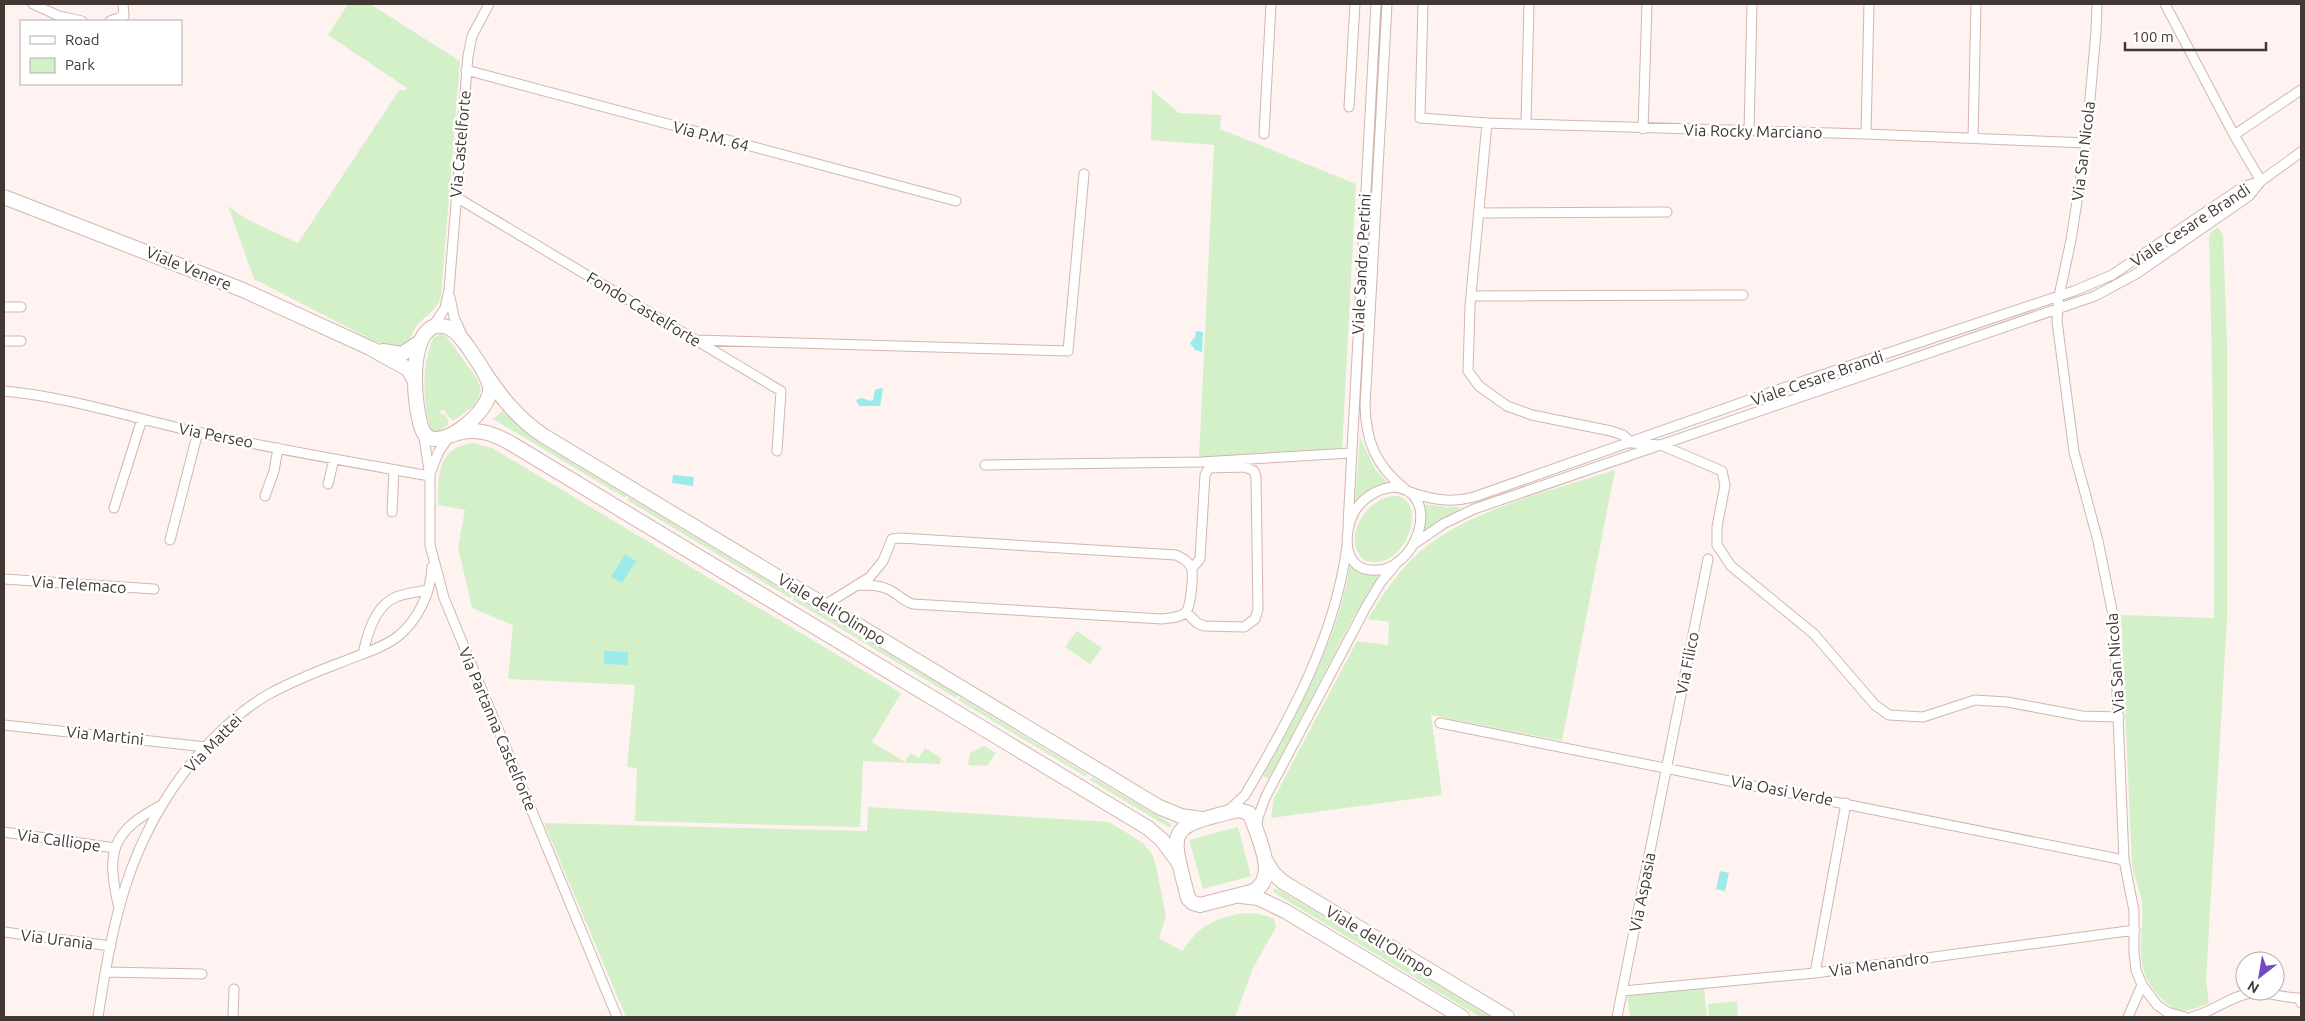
<svg xmlns="http://www.w3.org/2000/svg" width="2305" height="1021" font-family="Ubuntu,sans-serif">
  <style>
    .green { fill: #d4f0c9 }
    .water { fill: #9cebeb }
    .lines { fill: none; stroke-linecap: round; stroke-linejoin: round }
    .street-casing { stroke: #d0b7ae; stroke-width: 11 }
    .secondary-casing { stroke: #d0b7ae; stroke-width: 16 }
    .street { stroke: #fff; stroke-width: 9 }
    .secondary { stroke: #fff; stroke-width: 14 }
    .labels { text-anchor: middle; dominant-baseline: central; stroke-width: 5; stroke-linejoin: round; paint-order: stroke }
    .street-label { font-size: 16px; fill: #413733; stroke: #fff }
  </style>
  <rect width="100%" height="100%" fill="#fef3f0"/>
  <!-- green -->
  <path class="green" d="M348,4H370L460,61L441,296C437,310 429,313 419,323C410,334 415,337 401,347L382,345L254,279L228,206L248,220L298,243L400,89L404,91L407,88L328,35Z
    M1152,90L1179,113L1221,115L1220,129L1356,184L1342,451L1199,458L1214,145L1151,140Z
    M2218,227L2223,235L2227,343V619L2206,979L2209,1003C2200,1007 2186,1013 2176,1009C2163,1004 2148,985 2144,972C2137,951 2144,928 2142,907C2142,894 2135,879 2132,866L2121,615L2214,618C2215,490 2212,362 2209,234Z
    M441,333L447,337L478,380L481,390L475,405L453,421L445,413V410H441L440,414L445,415L448,419V425L436,433L431,431C422,403 422,365 433,338Z
    M503,411L532,438L626,495L625,498L493,419Z
    M1360,437L1375,469L1388,483L1357,503L1355,502Z
    M474,443L492,448L901,693L872,742L905,762L910,753L919,758L925,748L941,758L940,764L863,761L860,827L635,821L637,768L627,767L635,685L508,679L513,625L472,608L458,547L465,510L438,505C438,475 437,447 474,443Z
    M1615,470L1562,741L1431,715L1442,795L1271,818L1274,798L1357,641L1388,645L1389,622L1368,619C1381,597 1395,576 1413,558C1461,511 1551,491 1615,470Z
    M1397,496C1431,503 1402,576 1364,560C1339,537 1369,495 1397,496Z
    M629,497L792,595L790,598L627,500Z
    M1422,504L1447,507H1460V509L1424,531H1422Z
    M1350,565L1366,574H1379V576L1353,618L1269,779L1263,776C1299,708 1338,642 1350,565Z
    M794,597L958,695L956,698L793,600Z
    M1077,631L1102,648L1090,664L1065,647Z
    M960,697L1087,774L1086,777L1083,775L958,700Z
    M984,746L996,753L987,766L968,765L970,753Z
    M1092,777L1170,823L1171,826L1168,827L1090,780Z
    M868,807L1109,822L1143,843L1152,854L1156,866L1166,916L1159,938L1182,951C1187,944 1193,936 1200,930C1220,915 1251,907 1274,919L1276,927L1253,968L1235,1017H626L544,823L867,831Z
    M1238,827L1251,876L1203,889L1189,840Z
    M1274,889H1278L1491,1017H1480L1276,894L1273,891Z
    M1704,988L1707,1017H1630L1627,996Z
    M1737,1001L1738,1017H1709L1708,1004Z"/>
  <!-- water -->
  <path class="water" d="M1196,331L1203,332L1202,352L1195,350L1190,343L1195,337Z
    M881,388L883,389L880,406H859L856,400L862,398L871,401L873,400L875,390Z
    M673,475L694,477L693,486L672,483Z
    M625,554L636,561L622,583L611,577Z
    M604,651L628,652V665L604,664Z
    M1720,871L1729,873L1725,891L1716,889Z"/>
  <g class="lines">
    <defs>
      <path id="street" d="M33,4L59,16L82,21
        M1387,4L1365,406C1366,441 1376,466 1404,488
        M1423,4L1420,118L1487,123L1866,134L2086,143
        M2097,4L2096,32L2086,143L2071,240L2059,296L2057,321L2074,452L2098,541L2114,620L2124,860L2134,911V953L2136,970L2142,985L2157,1005L2167,1012L2185,1017
        M2165,4L2234,135L2261,181
        M110,21L124,16L123,4
        M466,70L956,201
        M1349,107L1355,4
        M1487,123L1470,306L1468,371L1479,386L1507,406L1532,415L1611,431L1623,435L1631,443L1661,445L1722,471L1725,485L1717,527V545L1731,566L1814,634L1875,705L1889,715L1923,717L1975,700L2007,702L2082,716L2119,717
        M1526,123L1529,4
        M1643,129L1647,4
        M1749,131L1752,4
        M1264,134L1271,4
        M1866,134L1869,4
        M2234,135L2301,90
        M1973,138L1976,4
        M456,197L781,391L777,451
        M1479,213L1667,212
        M1471,296L1743,295
        M450,297L454,317L462,335
        M4,307H21
        M432,328L445,308L449,290L468,56L472,36L489,4
        M696,340L1068,351L1084,174
        M4,341H21
        M4,391C70,397 132,418 197,432C274,449 352,462 430,476
        M423,432L430,476V545L444,598L617,1017
        M985,465L1201,462L1351,453
        M431,471L439,451L449,437
        M328,484L334,459
        M1392,487C1445,489 1417,576 1370,570C1339,567 1344,522 1359,505C1368,495 1379,489 1392,487Z
        M1410,492C1433,500 1451,503 1474,497L1786,387L2074,291L2112,275L2243,187L2261,181
        M265,496L274,471L278,448
        M114,508L142,419
        M392,512L394,470
        M1348,525L1376,4
        M170,540L198,432
        M1414,544L1443,524L1474,509L2095,296L2136,274L2249,196L2261,181L2301,152
        M4,579L154,589
        M825,605L870,577L883,561L892,539L900,538L1176,555C1182,558 1187,560 1191,567C1194,573 1191,608 1185,613C1179,618 1170,618 1162,619L913,604C906,602 902,598 896,594C884,585 872,585 858,585
        M1186,612L1197,623L1204,626L1244,627L1255,619L1258,609L1256,477L1254,471L1245,467L1209,468L1205,475L1200,559L1192,568
        M363,654C367,634 376,605 396,597C406,593 418,592 428,590
        M1440,723L2124,860
        M4,725L206,747
        M1230,809L1245,795C1291,717 1335,637 1347,546
        M1257,828L1258,817L1266,796L1366,607L1381,582L1396,564
        M4,832L115,848
        M118,904C106,851 112,831 162,805
        M4,932L111,946
        M106,972L202,974
        M1815,973L1846,803
        M1623,991L1815,973L2135,930
        M98,1017C113,919 128,841 193,761C215,735 239,711 269,694C293,681 318,671 342,662C361,654 381,649 397,637C418,621 431,592 432,567
        M233,1017L234,989
        M1617,1017L1708,559
        M2128,1017L2142,985
        M2192,1017C2213,1012 2230,996 2251,993C2267,991 2283,998 2299,998L2301,1003"/>
      <path id="secondary" d="M4,197L243,290L370,348L408,369L415,381
        M435,326C452,324 459,335 468,347C476,360 487,372 490,387C493,411 433,460 422,429C414,407 407,336 435,326Z
        M383,351L402,354L420,342
        M483,370C500,396 518,419 544,436L1159,807L1181,816L1202,819
        M452,435C473,426 493,433 512,444L1148,828L1162,840L1179,863
        M1238,810L1249,813L1252,819C1259,840 1280,881 1251,892L1200,905L1193,903L1188,898C1170,827 1165,828 1238,810Z
        M1266,861L1273,873L1283,882L1507,1017
        M1241,896L1258,898L1285,911L1462,1017"/>
    </defs>
    <!-- street casing -->
    <use href="#street" class="street-casing"/>
    <!-- secondary casing -->
    <use href="#secondary" class="secondary-casing"/>
    <!-- street -->
    <use href="#street" class="street"/>
    <!-- secondary -->
    <use href="#secondary" class="secondary"/>
  </g>
  <g class="labels">
    <!-- street labels -->
    <g class="street-label">
      <text transform="translate(1753 131) rotate(1)">Via Rocky Marciano</text>
      <text transform="translate(711 136) rotate(15)">Via P.M. 64</text>
      <text transform="translate(460 144) rotate(-85)">Via Castelforte</text>
      <text transform="translate(2083 151) rotate(-83)">Via San Nicola</text>
      <text transform="translate(2190 225) rotate(-33)">Viale Cesare Brandi</text>
      <text transform="translate(1361 264) rotate(-87)">Viale Sandro Pertini</text>
      <text transform="translate(189 268) rotate(22)">Viale Venere</text>
      <text transform="translate(644 309) rotate(31)">Fondo Castelforte</text>
      <text transform="translate(1817 378) rotate(-19)">Viale Cesare Brandi</text>
      <text transform="translate(216 435) rotate(11)">Via Perseo</text>
      <text transform="translate(79 584) rotate(4)">Via Telemaco</text>
      <text transform="translate(832 609) rotate(31)">Viale dell'Olimpo</text>
      <text transform="translate(1687 663) rotate(-79)">Via Filico</text>
      <text transform="translate(2115 663) rotate(-94)">Via San Nicola</text>
      <text transform="translate(498 729) rotate(67)">Via Partanna Castelforte</text>
      <text transform="translate(105 735) rotate(6)">Via Martini</text>
      <text transform="translate(213 743) rotate(-46)">Via Mattei</text>
      <text transform="translate(1782 790) rotate(11)">Via Oasi Verde</text>
      <text transform="translate(59 840) rotate(8)">Via Calliope</text>
      <text transform="translate(1642 892) rotate(-79)">Via Aspasia</text>
      <text transform="translate(57 939) rotate(7)">Via Urania</text>
      <text transform="translate(1380 941) rotate(31)">Viale dell'Olimpo</text>
      <text transform="translate(1879 964) rotate(-8)">Via Menandro</text>
    </g>
  </g>
  <!-- border -->
  <rect width="2305" height="1021" fill="none" stroke="#413733" stroke-width="10"/>
  <!-- legend -->
  <rect x="20" y="20" width="162" height="65" fill="#ffffff" stroke="#b3afad"/>
  <rect x="30" y="36" width="25" height="8" fill="#ffffff" stroke="#b3afad"/>
  <text x="65" y="45" font-size="15" fill="#413733">Road</text>
  <rect x="30" y="58" width="25" height="15" fill="#d4f0c9" stroke="#b3afad"/>
  <text x="65" y="70" font-size="15" fill="#413733">Park</text>
  <!-- north arrow -->
  <g transform="translate(2260 976) rotate(211)"><circle r="24" fill="#ffffff" stroke="#b3afad"/>
  <path d="M0-4L9 19L0 12L-9 19Z" fill="#744ac3"/>
  <text y="-8" font-size="14" font-weight="bold" text-anchor="middle" fill="#413733">N</text>
  </g>
  <!-- scale -->
  <path d="M2125 42v8h141v-8" fill="none" stroke="#413733" stroke-width="2.5"/>
  <text x="2132" y="42" font-size="15" fill="#413733" stroke="#ffffff" stroke-width="4" paint-order="stroke">100 m</text>
</svg>
